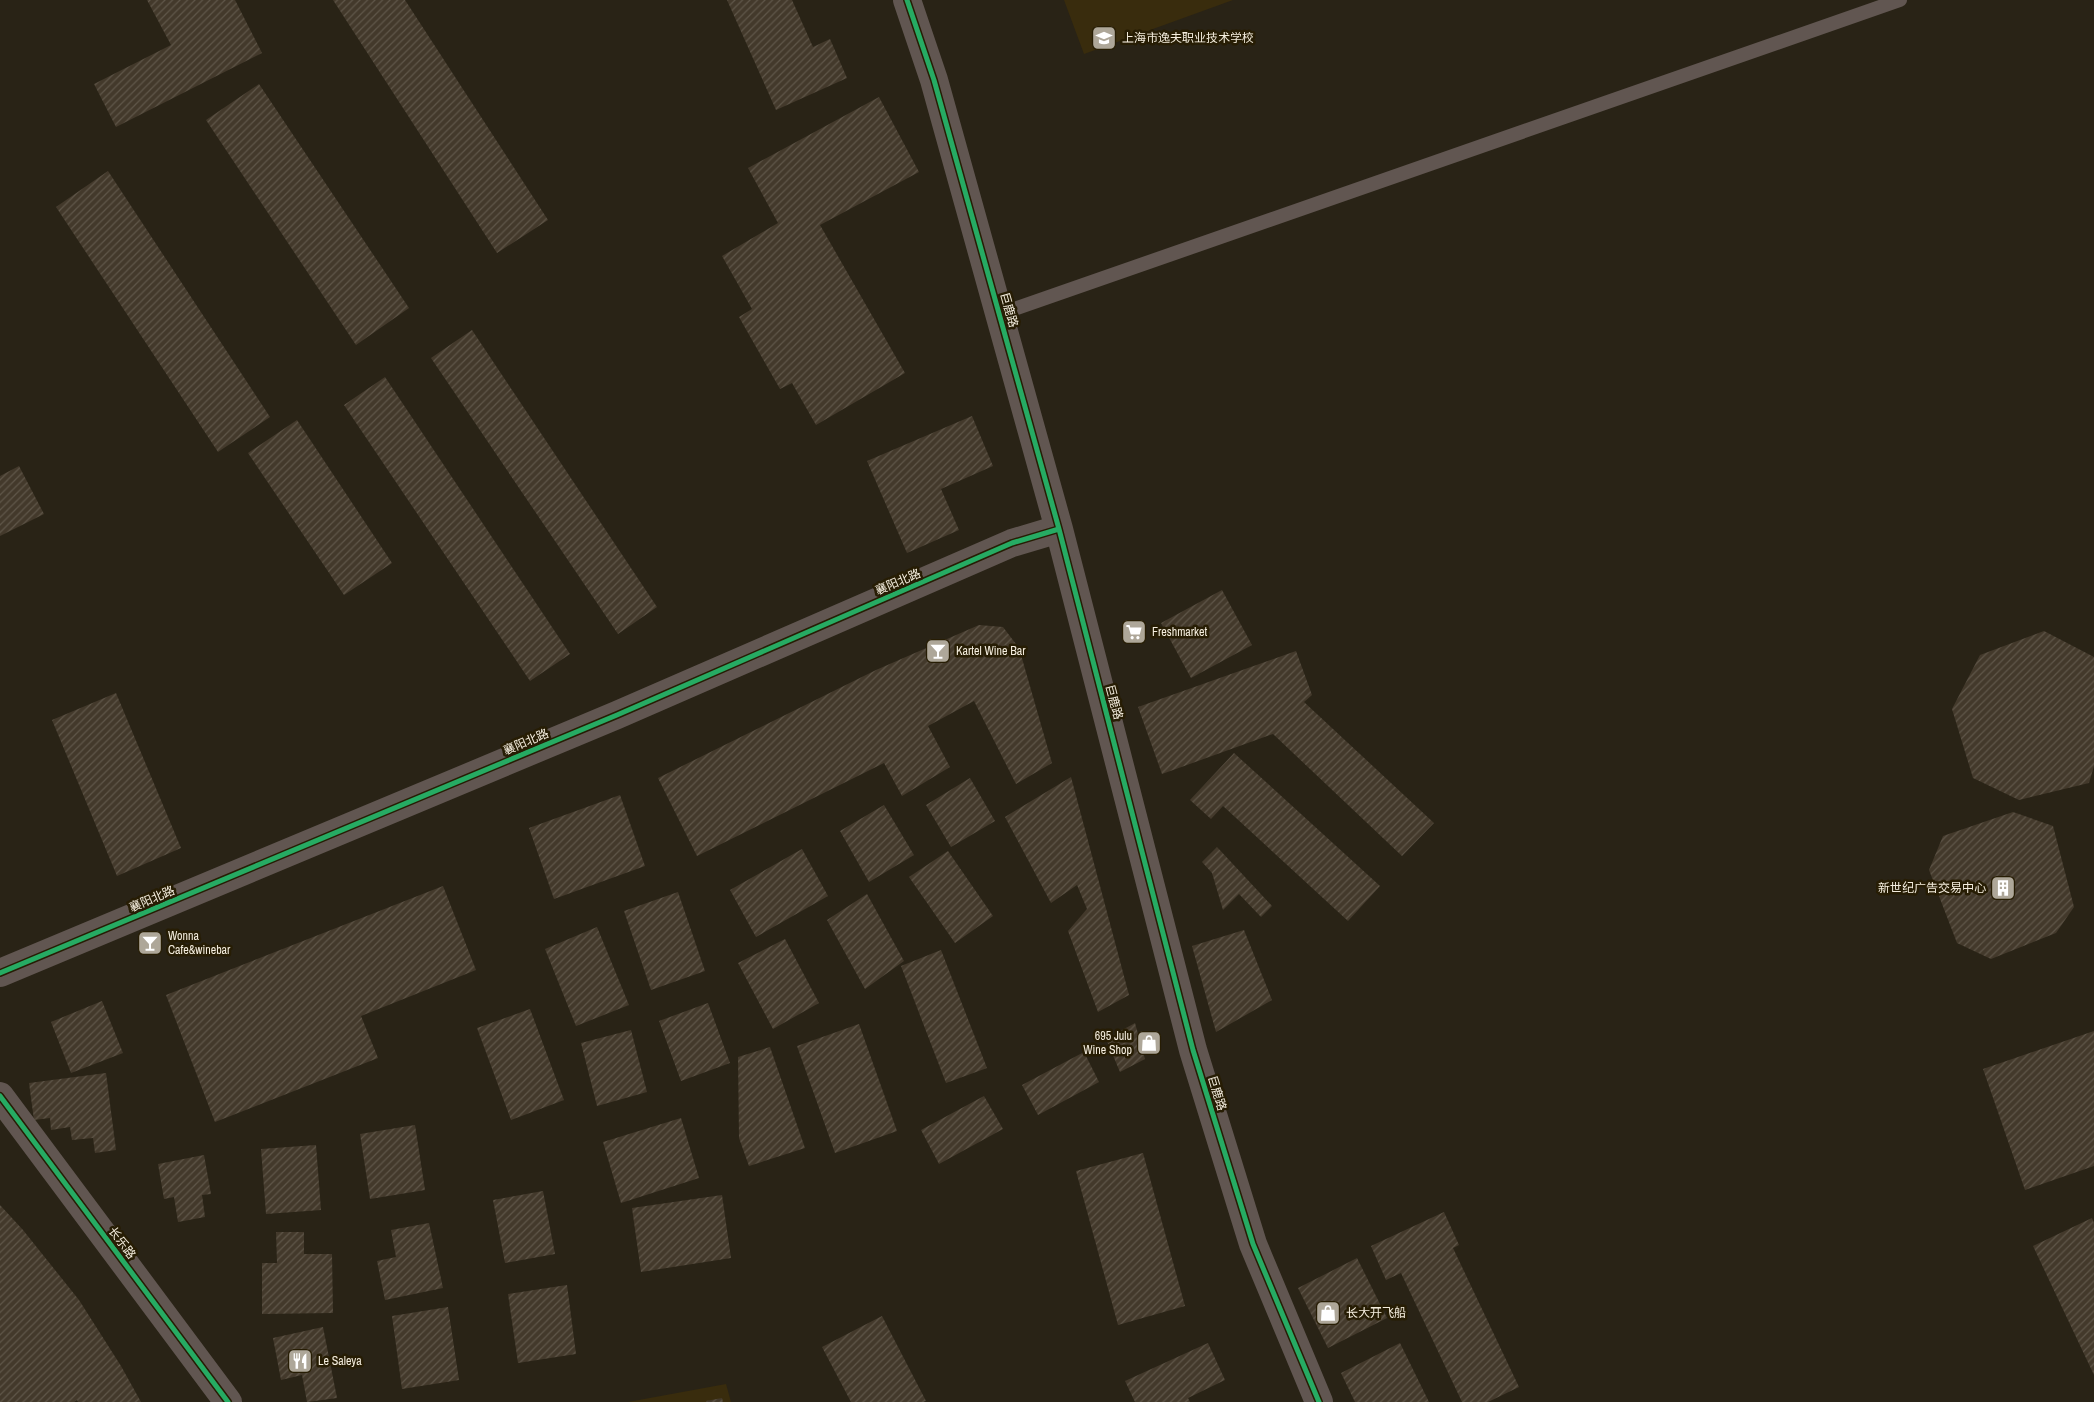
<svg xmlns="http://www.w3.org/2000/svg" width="2094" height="1402" font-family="'Archivo Narrow','Noto Sans SC',sans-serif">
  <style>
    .built { fill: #392c0d }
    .building { fill: url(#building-hatch) }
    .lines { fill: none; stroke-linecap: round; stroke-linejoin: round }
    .service { stroke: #615651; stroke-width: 14 }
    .minor { stroke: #615651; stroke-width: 28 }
    .tertiary { stroke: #615651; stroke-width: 28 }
    .cycleway-casing { stroke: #271d04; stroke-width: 8 }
    .cycleway { stroke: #26ab63; stroke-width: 5 }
    .labels { text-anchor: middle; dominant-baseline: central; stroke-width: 5; stroke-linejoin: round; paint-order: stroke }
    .poi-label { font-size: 12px; fill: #f5eedf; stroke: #271d04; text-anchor: start }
    .street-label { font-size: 12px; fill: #f5eedf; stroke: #271d04 }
  </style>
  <defs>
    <pattern id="building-hatch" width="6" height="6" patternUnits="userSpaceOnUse" patternTransform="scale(1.25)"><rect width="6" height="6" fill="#43392b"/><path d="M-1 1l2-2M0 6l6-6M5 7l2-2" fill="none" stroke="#5f5649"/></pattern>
  </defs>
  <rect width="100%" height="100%" fill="#292316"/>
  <!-- built -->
  <path class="built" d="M1064,0H1233L1084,54Z
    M726,1384L731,1402H628Z"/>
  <!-- building -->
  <path class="building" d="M147,0H235L262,53L116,127L94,84L171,45Z
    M333,0H405L548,220L497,253Z
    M727,0H792L813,47L830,39L847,78L776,110Z
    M259,84L409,308L356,345L206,120Z
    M879,97L919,172L820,225L905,373L816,425L792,383L780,389L739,317L752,309L722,256L778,223L748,168Z
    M108,171L270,417L218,452L56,207Z
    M472,330L657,607L618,634L431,358Z
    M385,377L570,654L530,681L344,405Z
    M972,416L993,466L941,489L959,530L907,553L867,461Z
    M297,420L392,563L344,595L248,453Z
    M19,466L44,514L0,536V476Z
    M1222,590L1252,645L1191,678L1161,623Z
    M979,625L1003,627L1019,648L1052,763L1016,784L974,701L928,726L950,767L902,796L884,763L697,856L658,778L876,670Z
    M2044,631L2094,657V766L2089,783L2019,800L1973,778L1952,709L1980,655Z
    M1296,651L1312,695L1304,702L1434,823L1402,856L1273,734L1162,774L1138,707Z
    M116,693L181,848L117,876L52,720Z
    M1234,753L1380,886L1348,921L1223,806L1211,819L1190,800Z
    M1071,777L1129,995L1098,1012L1068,931L1087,909L1077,885L1051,903L1005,817Z
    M970,778L995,821L951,847L926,805Z
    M620,795L645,866L554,899L529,828Z
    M884,805L914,855L869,882L840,831Z
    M2013,812L2053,826L2074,907L2056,933L1991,959L1957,943L1929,870L1943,836Z
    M1217,847L1272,906L1261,917L1239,894L1223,910L1212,873L1202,862Z
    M802,849L828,896L756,937L730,890Z
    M948,851L993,916L955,943L909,877Z
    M443,886L476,970L361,1016L378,1058L215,1122L166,995Z
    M678,892L705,971L651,990L624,911Z
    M867,894L904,961L865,989L827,920Z
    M597,927L629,1005L576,1026L545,949Z
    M1244,930L1272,1000L1216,1032L1192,946Z
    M785,939L819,1003L773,1029L738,963Z
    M941,950L987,1068L946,1083L901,966Z
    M102,1001L123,1053L71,1073L51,1022Z
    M708,1003L730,1063L681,1081L659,1021Z
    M530,1009L564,1100L511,1120L477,1028Z
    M1135,1023L1145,1059L1120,1072L1106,1039Z
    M859,1024L897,1131L835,1153L797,1046Z
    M631,1030L647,1092L597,1106L581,1043Z
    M2094,1031V1166L2025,1190L1983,1069Z
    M770,1047L805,1148L749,1166L739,1138L738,1057Z
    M1084,1052L1099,1082L1038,1115L1022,1085Z
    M106,1073L116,1150L95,1153L93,1138L72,1140L70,1127L51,1130L50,1118L34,1120L29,1083Z
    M984,1096L1003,1129L939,1164L921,1130Z
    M681,1118L699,1178L621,1203L603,1142Z
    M415,1125L425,1190L370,1199L360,1134Z
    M316,1145L321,1210L266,1214L261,1149Z
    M1143,1153L1185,1306L1118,1325L1076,1171Z
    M204,1155L211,1194L202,1195L205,1217L178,1222L174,1197L164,1199L158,1164Z
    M543,1191L555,1254L505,1263L493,1200Z
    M722,1195L731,1258L641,1272L632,1208Z
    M0,1205L23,1230L79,1300L121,1366L141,1402H78L77,1400L74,1402H0Z
    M1444,1212L1459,1245L1453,1248L1519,1387L1488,1402H1462L1401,1273L1386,1280L1371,1246Z
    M2092,1218L2094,1223V1375L2033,1246Z
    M429,1223L443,1288L385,1300L377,1261L396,1257L391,1230Z
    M276,1232H304V1254H332L333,1313L262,1314V1263H277Z
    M1357,1258L1387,1318L1328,1348L1298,1288Z
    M567,1285L576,1354L518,1363L508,1294Z
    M448,1307L459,1380L402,1389L392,1316Z
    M882,1316L926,1401L923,1402H851L822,1347Z
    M323,1327L337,1398L307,1402L302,1375L281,1380L273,1338Z
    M1208,1343L1225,1380L1188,1398L1190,1402H1135L1125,1381Z
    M1400,1343L1429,1402H1355L1341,1373Z
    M722,1398L723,1402H707L706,1401Z"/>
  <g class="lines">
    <!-- service -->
    <path class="service" d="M1000,314L1900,0"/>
    <!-- minor -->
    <path class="minor" d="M907,0L934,80L1059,529L1193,1050L1253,1244L1319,1402
      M0,973L617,715L1012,543L1059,529"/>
    <!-- tertiary -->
    <path class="tertiary" d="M0,1096L228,1402"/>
    <defs>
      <path id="cycleway" d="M907,0L934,80L1059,529L1193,1050L1253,1244L1319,1402
        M0,973L617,715L1012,543L1059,529
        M0,1096L228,1402"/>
    </defs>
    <!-- cycleway casing -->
    <use href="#cycleway" class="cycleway-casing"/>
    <!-- cycleway -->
    <use href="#cycleway" class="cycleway"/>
  </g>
  <!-- icons -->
  <defs>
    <symbol id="school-square" viewBox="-11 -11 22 22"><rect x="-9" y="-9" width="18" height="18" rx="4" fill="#aea799" stroke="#271d04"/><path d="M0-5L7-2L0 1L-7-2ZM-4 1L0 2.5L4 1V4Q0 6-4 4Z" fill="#fff"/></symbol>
    <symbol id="supermarket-square" viewBox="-11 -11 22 22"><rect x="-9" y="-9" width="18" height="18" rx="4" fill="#aea799" stroke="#271d04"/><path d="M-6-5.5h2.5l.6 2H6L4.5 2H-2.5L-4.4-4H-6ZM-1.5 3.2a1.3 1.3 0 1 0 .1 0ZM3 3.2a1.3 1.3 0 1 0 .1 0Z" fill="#fff"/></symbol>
    <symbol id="bar-square" viewBox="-11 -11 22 22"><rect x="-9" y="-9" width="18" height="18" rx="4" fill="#aea799" stroke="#271d04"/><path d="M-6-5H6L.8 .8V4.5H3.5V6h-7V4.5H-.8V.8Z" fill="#fff"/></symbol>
    <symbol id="building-square" viewBox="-11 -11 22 22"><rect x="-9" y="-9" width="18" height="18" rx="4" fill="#aea799" stroke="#271d04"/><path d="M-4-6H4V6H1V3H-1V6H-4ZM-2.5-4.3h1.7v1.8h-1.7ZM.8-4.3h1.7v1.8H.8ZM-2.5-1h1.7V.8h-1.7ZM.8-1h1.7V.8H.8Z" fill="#fff"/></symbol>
    <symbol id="shop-square" viewBox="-11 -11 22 22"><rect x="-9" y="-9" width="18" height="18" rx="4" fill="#aea799" stroke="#271d04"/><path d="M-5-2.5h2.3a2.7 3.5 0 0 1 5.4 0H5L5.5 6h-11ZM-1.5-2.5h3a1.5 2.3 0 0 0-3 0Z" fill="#fff"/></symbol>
    <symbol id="restaurant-square" viewBox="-11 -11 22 22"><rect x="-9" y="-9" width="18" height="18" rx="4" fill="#aea799" stroke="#271d04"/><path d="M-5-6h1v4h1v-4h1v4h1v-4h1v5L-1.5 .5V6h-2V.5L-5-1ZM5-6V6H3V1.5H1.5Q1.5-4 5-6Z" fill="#fff"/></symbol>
  </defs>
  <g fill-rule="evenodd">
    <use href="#school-square" x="1090" y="24" width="28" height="28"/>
    <use href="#supermarket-square" x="1120" y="618" width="28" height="28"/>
    <use href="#bar-square" x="924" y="637" width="28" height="28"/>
    <use href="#building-square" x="1989" y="874" width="28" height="28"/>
    <use href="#bar-square" x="136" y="929" width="28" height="28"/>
    <use href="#shop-square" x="1135" y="1029" width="28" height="28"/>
    <use href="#shop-square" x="1314" y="1299" width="28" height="28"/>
    <use href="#restaurant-square" x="286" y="1347" width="28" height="28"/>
  </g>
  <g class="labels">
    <!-- poi labels -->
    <g class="poi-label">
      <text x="1122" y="38">上海市逸夫职业技术学校</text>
      <text x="1152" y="632">Freshmarket</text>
      <text x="956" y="651">Kartel Wine Bar</text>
      <text x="1986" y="888" text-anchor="end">新世纪广告交易中心</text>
      <text x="168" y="936">Wonna<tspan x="168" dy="14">Cafe&amp;winebar</tspan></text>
      <text x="1132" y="1036" text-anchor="end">695 Julu<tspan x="1132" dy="14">Wine Shop</tspan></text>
      <text x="1346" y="1313">长大开飞船</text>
      <text x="318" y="1361">Le Saleya</text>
    </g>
    <!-- street labels -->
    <g class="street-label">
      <text transform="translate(1009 310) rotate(74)">巨鹿路</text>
      <text transform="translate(898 582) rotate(-23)">襄阳北路</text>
      <text transform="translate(1114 702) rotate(75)">巨鹿路</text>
      <text transform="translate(526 742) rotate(-23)">襄阳北路</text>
      <text transform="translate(152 899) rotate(-23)">襄阳北路</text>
      <text transform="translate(1217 1093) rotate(73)">巨鹿路</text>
      <text transform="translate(122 1243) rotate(53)">长乐路</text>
    </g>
  </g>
</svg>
